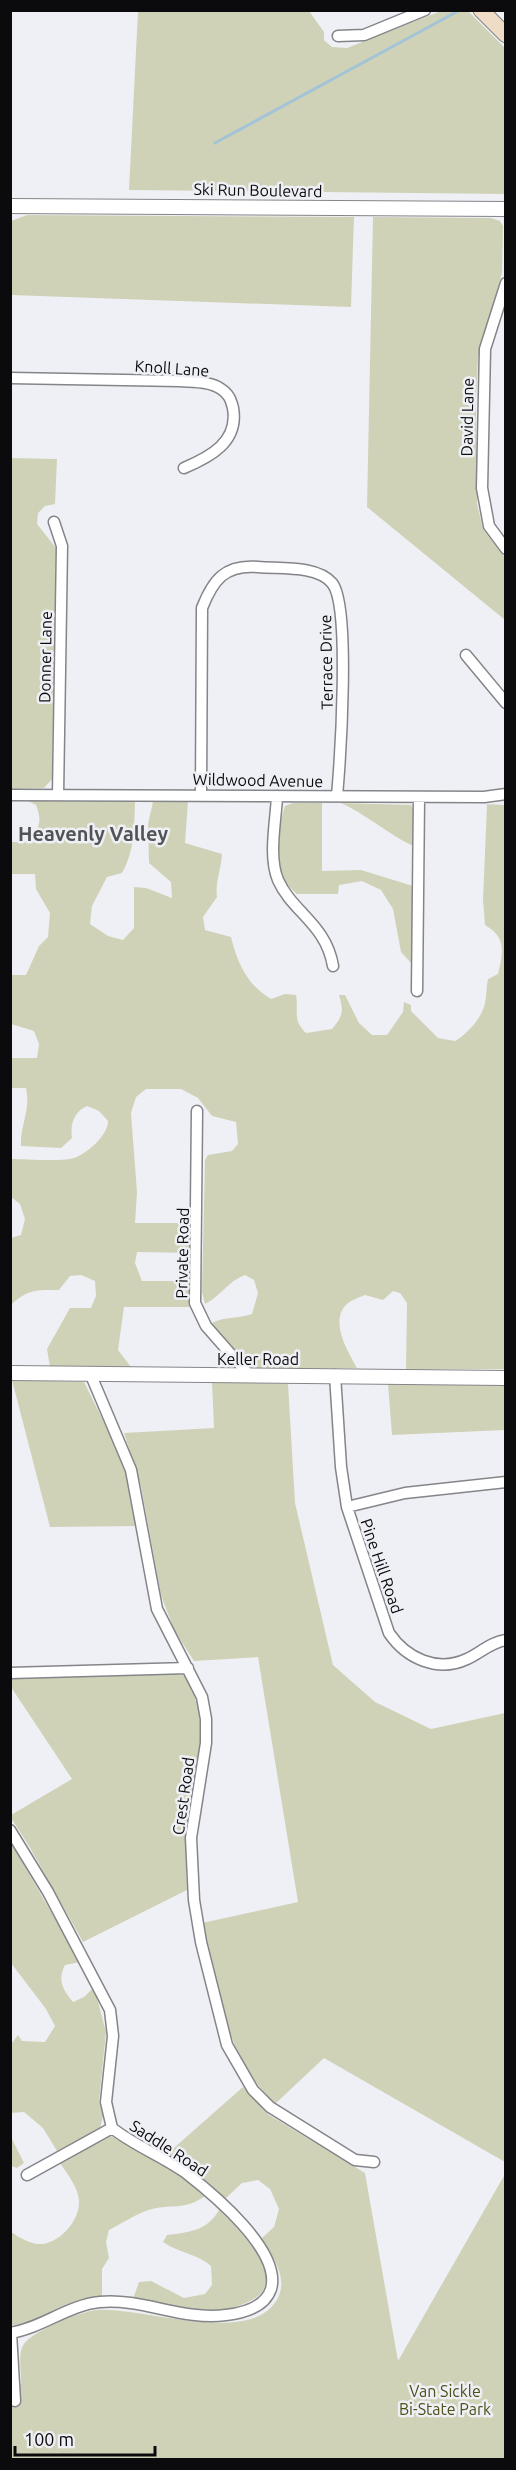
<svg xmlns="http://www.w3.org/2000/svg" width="516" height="2470" font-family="Ubuntu,sans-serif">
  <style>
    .green { fill: #d0d2b7 }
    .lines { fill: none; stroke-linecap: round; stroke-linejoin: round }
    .stream { stroke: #a3c4d7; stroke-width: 3 }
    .minor-casing { stroke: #848589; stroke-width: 13 }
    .tertiary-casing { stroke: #848589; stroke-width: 16 }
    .secondary-casing { stroke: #848589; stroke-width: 17 }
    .minor { stroke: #fff; stroke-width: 10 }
    .tertiary { stroke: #fff; stroke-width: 14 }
    .secondary { stroke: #eedcc6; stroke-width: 15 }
    .labels { text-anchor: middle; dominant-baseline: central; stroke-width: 5; stroke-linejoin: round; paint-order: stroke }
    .street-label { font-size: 16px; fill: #0b0b0d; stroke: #eff0f5 }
    .park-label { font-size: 16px; fill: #4e4f19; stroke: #eff0f5 }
    .quarter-label { font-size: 20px; font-weight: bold; fill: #525357; stroke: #eff0f5 }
  </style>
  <rect width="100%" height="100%" fill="#eff0f5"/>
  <!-- green -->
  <path class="green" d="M138,11H309L324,32V40L332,47L347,48L441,11H468L505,48V194L129,190Z
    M27,215L354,217L351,307L11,295V221Z
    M373,217L491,218L500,221L503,226L502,273L478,358L476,399L477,504L483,529L505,558V620L367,507Z
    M11,458L57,459L55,504L45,506L38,513L37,524L56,548L52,779L44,788L11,789Z
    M28,801L135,802C134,828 135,850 122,873L107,877L92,906L90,924L108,936L123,940L134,928V887L146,888L172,898L171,882L149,863L148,824L153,802H188L185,843L222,854C221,870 215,882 217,897L203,917L205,930L231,937C237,962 247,985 271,999L285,994L296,995C299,1011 292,1020 306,1033L332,1029C343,1016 344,1011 339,995H345L359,1023L372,1035H387L403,1012L404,1002L411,1005V1011L438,1038L455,1041C467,1034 482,1018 485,1003C487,995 486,987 488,979L498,974C503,952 507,938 485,925L483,900L487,804L505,805V1369H406L407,1303L400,1293L393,1291L383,1300L365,1295C360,1297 352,1300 348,1303C328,1320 348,1351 357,1368H248L215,1332L212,1323C226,1316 238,1319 252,1314L258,1293L254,1280L245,1275C228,1281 220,1297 205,1304L202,1292L205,1160L208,1155L232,1151L238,1144L236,1122L212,1116L198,1098L181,1089H146L136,1097L131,1113L137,1192L135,1223H193L192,1253L137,1252L135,1263L142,1281H191V1307H124L118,1350L131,1367H50L47,1349L70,1308H91L96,1296L95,1281L81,1275L70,1276L59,1290C36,1290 28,1289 11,1305V1238L21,1235L25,1219L20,1204L11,1197V1159C26,1159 62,1162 74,1158C88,1153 108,1135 108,1121L99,1111L87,1106C74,1112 70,1124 72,1138L61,1148L21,1146C20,1124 31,1111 26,1088H11V1058H37L39,1044L34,1031L11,1024V975H26L39,946L48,937L50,913L36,889L35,874H11L10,842H25C39,830 43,823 36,805Z
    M293,803H322V871L361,870L413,886L412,964L401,952L393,909L381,890L362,881L339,885L338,894H297C290,888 283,881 280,872C276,854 279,823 285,806Z
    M341,803L411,805L414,811L413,846C388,834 367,815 341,803Z
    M12,1380L84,1382L125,1465L138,1526L50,1527Z
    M212,1382L288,1384L295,1503L333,1665L375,1702L431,1729L505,1713V2162L324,2058L275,2104C224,2055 218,1988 202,1923L298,1902L258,1657L194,1661L174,1630L161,1595L141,1486L124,1433L214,1428Z
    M388,1384L505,1385V1430L392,1435Z
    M171,1673L186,1676C214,1730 195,1765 188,1820C185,1844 186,1867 187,1890L83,1942L29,1846L11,1818V1815L72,1779L11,1687L10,1679Z
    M10,1841L80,1962L65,1965C57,1980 63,1990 73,2002L84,1997L94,1987L106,2032L99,2101L103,2116L100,2128L57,2151L43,2128L24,2112L11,2113V2044L18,2035L22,2041L45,2042L55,2026L46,2009L11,1963Z
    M243,2087L269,2115L365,2173L398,2361L505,2174V2459L11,2460V2384L21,2385C22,2373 17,2354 24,2344C33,2331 81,2311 97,2310C141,2307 244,2344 274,2304C291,2282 275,2260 261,2239L274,2227L279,2209L270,2189L258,2180L242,2183L224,2200L184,2164L167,2154Z
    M111,2136L178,2174L205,2196C186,2210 173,2204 152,2209C137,2213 123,2223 109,2230L106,2242L109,2258L102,2269V2297C69,2299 43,2325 11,2325V2232C19,2237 31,2245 41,2244C60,2243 80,2220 79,2201C78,2187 68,2175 60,2163Z
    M11,2137L24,2163L17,2168L11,2166Z
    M219,2210C238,2228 293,2281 250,2301C234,2309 218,2312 201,2311C178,2310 155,2303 133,2299L139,2282L151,2281L184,2298L205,2294L212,2285L211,2266C198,2254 179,2253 163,2242L167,2235C190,2232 207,2231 219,2210Z"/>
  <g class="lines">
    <!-- stream -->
    <path class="stream" d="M215,143L460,10"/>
    <defs>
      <path id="minor" d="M338,36L364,35L425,10
        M506,283L485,349L482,488L489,526L506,549
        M10,378L180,381C193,382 210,381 221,389C229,394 231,400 233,408C239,442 210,457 184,468
        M54,522L62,546L58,795
        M466,655L506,703
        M201,794L202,608C213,580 225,564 258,567C280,569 317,565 332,583C351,605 340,762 337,796
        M10,795L484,797L506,794
        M277,796C276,821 268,856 278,880C292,912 326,924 333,966
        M417,991L419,797
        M197,1111L195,1303L206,1326L250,1376
        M90,1373L131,1470L157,1609L202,1697L206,1719V1743L191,1838L194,1900L201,1942L227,2045L253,2090L270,2107L355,2160L374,2162
        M335,1375L341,1467L347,1507L389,1633C406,1658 437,1673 467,1659C480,1653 491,1642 506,1640
        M347,1507L405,1493L506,1482
        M10,1673L188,1668
        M10,1830L48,1892L110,2010L113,2036L106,2102L112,2128C135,2146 162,2156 186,2173C213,2194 282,2251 271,2289C265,2307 243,2313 226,2315C183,2321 143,2298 100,2302C68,2305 42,2328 10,2333
        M27,2175L112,2128
        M11,2333L15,2401"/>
      <path id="tertiary" d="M10,206L506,209
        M10,1373L506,1378"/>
      <path id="secondary" d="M481,10L506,35"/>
    </defs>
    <!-- minor casing -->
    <use href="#minor" class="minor-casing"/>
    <!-- tertiary casing -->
    <use href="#tertiary" class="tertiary-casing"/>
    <!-- secondary casing -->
    <use href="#secondary" class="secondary-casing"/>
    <!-- minor -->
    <use href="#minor" class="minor"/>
    <!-- tertiary -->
    <use href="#tertiary" class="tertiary"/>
    <!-- secondary -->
    <use href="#secondary" class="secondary"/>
  </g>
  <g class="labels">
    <!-- street labels -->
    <g class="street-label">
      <text transform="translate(258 190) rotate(1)">Ski Run Boulevard</text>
      <text transform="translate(172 368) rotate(4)">Knoll Lane</text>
      <text transform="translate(467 417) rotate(-89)">David Lane</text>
      <text transform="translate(45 657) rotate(-89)">Donner Lane</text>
      <text transform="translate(326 662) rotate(-91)">Terrace Drive</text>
      <text transform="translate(258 780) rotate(1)">Wildwood Avenue</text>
      <text transform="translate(182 1253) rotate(-89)">Private Road</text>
      <text x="258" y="1359">Keller Road</text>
      <text transform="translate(382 1566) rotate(71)">Pine Hill Road</text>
      <text transform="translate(183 1796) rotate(-82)">Crest Road</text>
      <text transform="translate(169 2148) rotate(33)">Saddle Road</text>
    </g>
    <!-- park labels -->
    <g class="park-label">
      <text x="445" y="2391">Van Sickle<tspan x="445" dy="18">Bi-State Park</tspan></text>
    </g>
    <!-- quarter labels -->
    <g class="quarter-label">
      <text x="93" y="833">Heavenly Valley</text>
    </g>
  </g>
  <!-- border -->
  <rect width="516" height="2470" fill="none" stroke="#0b0b0d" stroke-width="24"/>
  <!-- scale -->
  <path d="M15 2446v9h140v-9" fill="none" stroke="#0b0b0d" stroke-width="3"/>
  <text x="24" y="2446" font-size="18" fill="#0b0b0d" stroke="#eff0f5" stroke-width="4.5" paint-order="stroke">100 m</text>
</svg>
